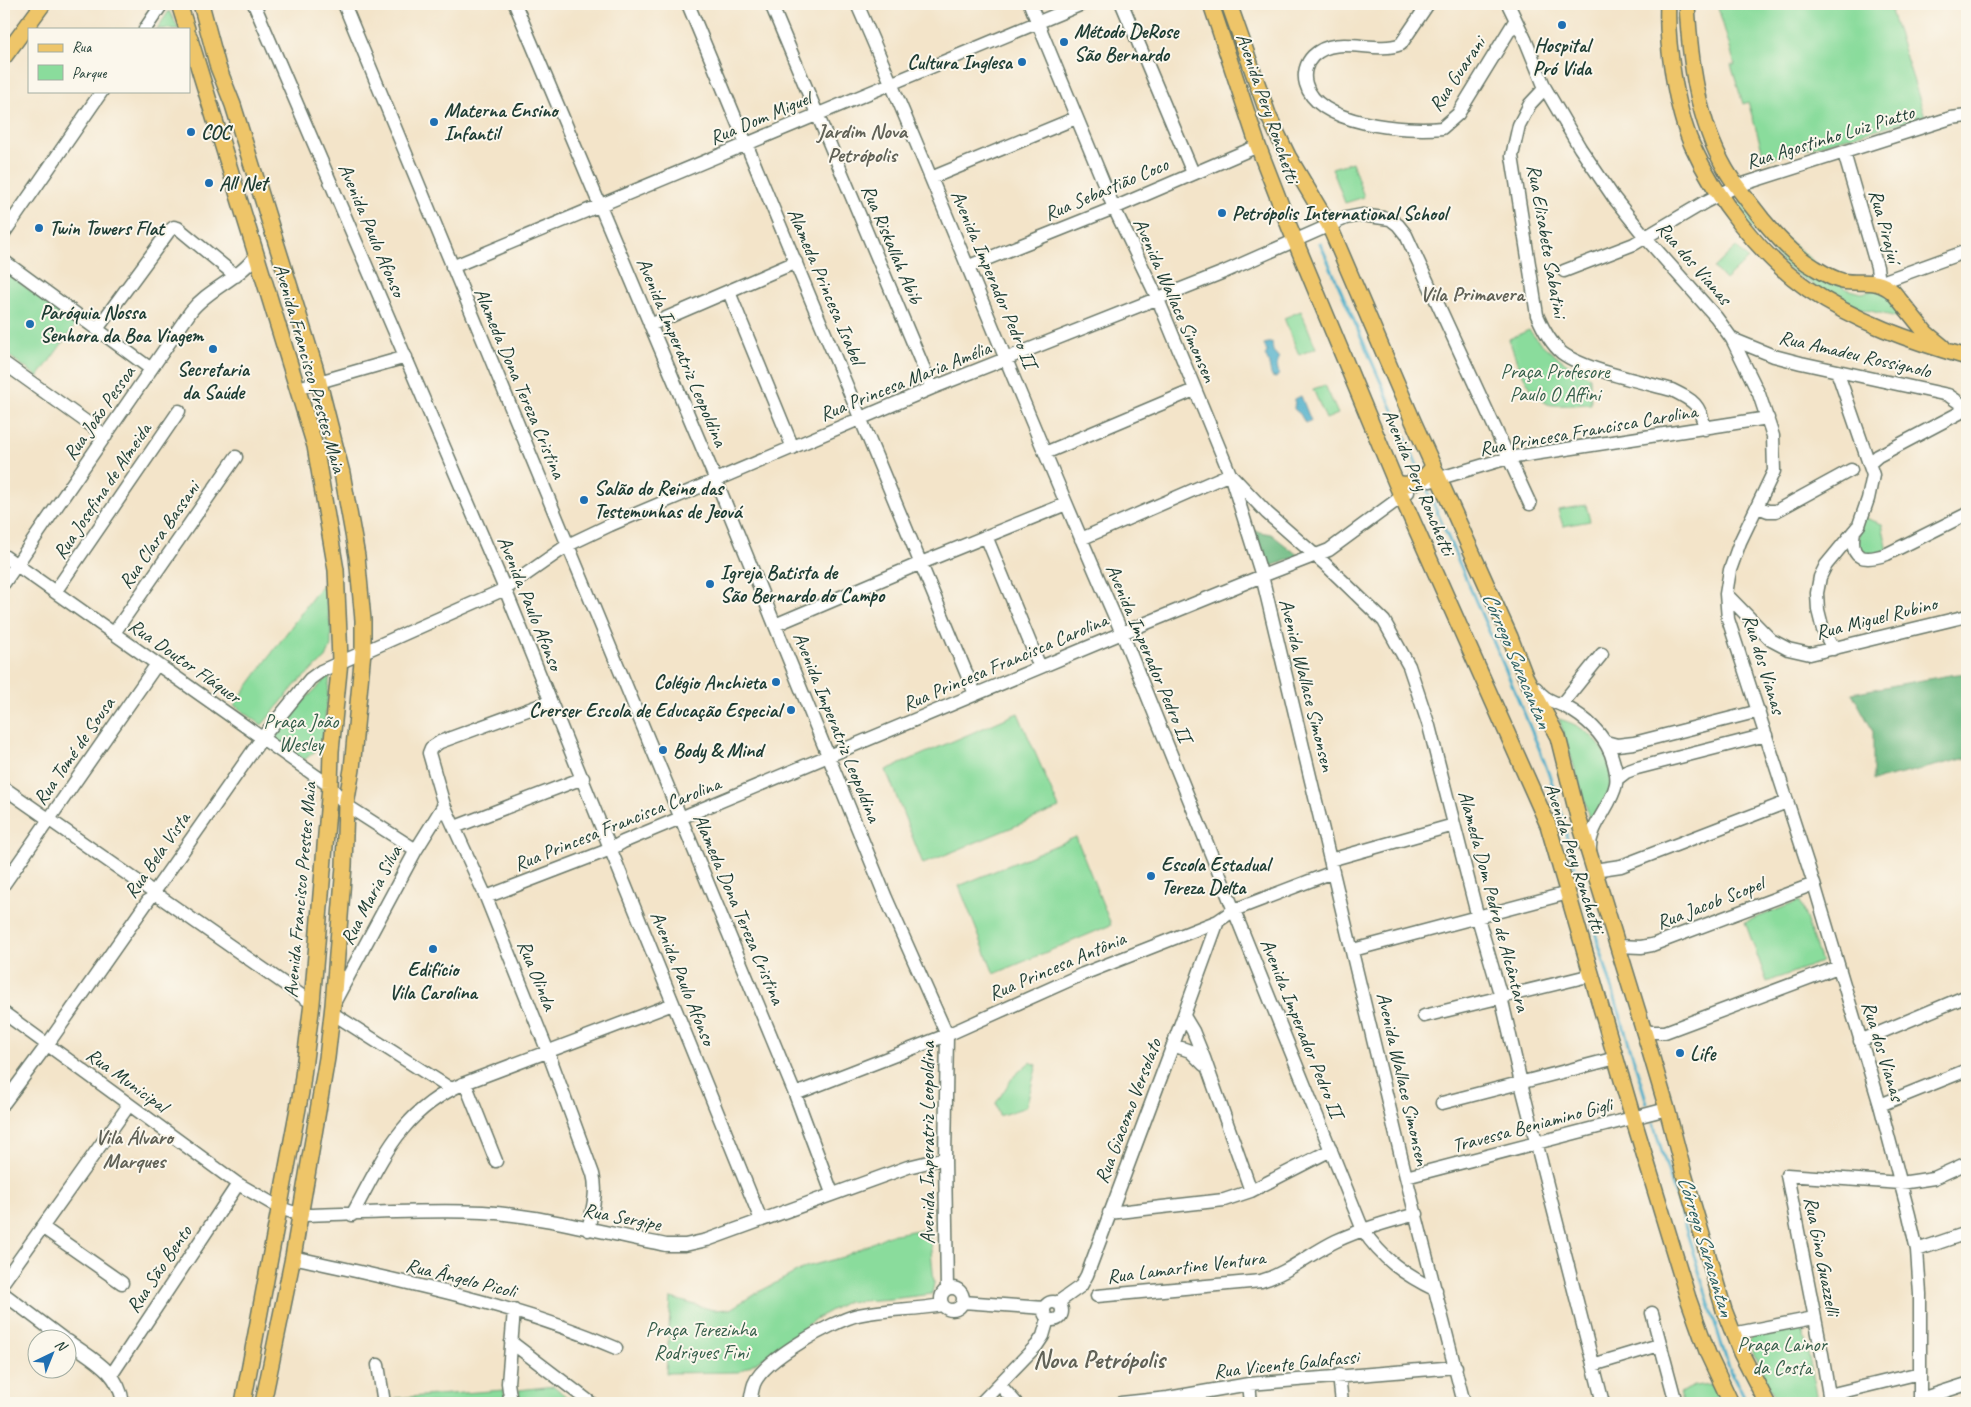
<svg xmlns="http://www.w3.org/2000/svg" width="1971" height="1407" font-family="Caveat,sans-serif">
  <style>
    .green { fill: #8adc9c; stroke: #548c68 }
    .forest { fill: #6fbc84; stroke: #477c5c }
    .water { fill: #4baeca; stroke: #35767f }
    .lines { fill: none; stroke-linecap: round; stroke-linejoin: round }
    .stream { stroke: #4baeca; stroke-width: 3 }
    .minor-casing { stroke: #697768; stroke-width: 15 }
    .major-casing { stroke: #697768; stroke-width: 18 }
    .minor { stroke: #fff; stroke-width: 12 }
    .major { stroke: #eec569; stroke-width: 15 }
    .poi-dot { fill: #1f6fb2; stroke: #fbf7ec; stroke-width: 2 }
    .labels { text-anchor: middle; dominant-baseline: central; stroke-width: 4; stroke-linejoin: round; paint-order: stroke }
    .poi-label { font-size: 20px; font-weight: bold; fill: #1f3d34; stroke: #fbf7ec; text-anchor: start }
    .street-label { font-size: 20px; fill: #1f3d34; stroke: #fbf7ec }
    .park-label { font-size: 20px; fill: #345d49; stroke: #fbf7ec }
    .neighbourhood-label { font-size: 21px; font-weight: bold; fill: #616257; stroke: #fbf7ec }
    .water-label { font-size: 21px; font-style: italic; fill: #2c5f61; stroke: #fbf7ec }
    .district-label { font-size: 25px; font-weight: bold; fill: #616257; stroke: #fbf7ec }
  </style>
  <rect width="100%" height="100%" fill="#fbf7ec"/>
  <filter id="ink" filterUnits="userSpaceOnUse"><feTurbulence type="fractalNoise" baseFrequency=".02" numOctaves="2"/><feDisplacementMap in="SourceGraphic" scale="10" xChannelSelector="R" yChannelSelector="G"/><feConvolveMatrix kernelMatrix="1 2 1 2 8 2 1 2 1" color-interpolation-filters="sRGB"/></filter>
  <filter id="wash" filterUnits="userSpaceOnUse"><feTurbulence type="fractalNoise" baseFrequency=".0096" numOctaves="4" result="noise"/><feDisplacementMap in="SourceGraphic" scale="20" xChannelSelector="R" yChannelSelector="G"/><feGaussianBlur stdDeviation="1.12" result="paint"/><feColorMatrix in="noise" values="0 0 0 0 0 0 0 0 0 0 0 0 0 0 0 0 0 1.4 0 .05"/><feComposite in="paint" operator="in"/></filter>
  <g filter="url(#wash)">
    <rect width="100%" height="100%" fill="#f3e4c9"/>
    <!-- green -->
    <path class="green" d="M1717,4H1861V5L1867,4H1914L1891,11L1925,116L1765,160L1748,102L1743,104L1731,65H1735Z
      M169,11L179,29H157Z
      M1352,162L1364,197L1345,203L1332,168Z
      M1741,202L1847,289L1862,293L1873,290L1884,291L1901,313L1897,317L1844,305L1787,268L1733,208Z
      M1736,247L1748,259L1725,280L1714,268Z
      M4,271L76,324L38,377L4,352Z
      M1301,311L1316,348L1299,355L1284,318Z
      M1529,330C1545,351 1567,364 1590,377L1591,404C1583,404 1554,407 1548,404C1529,397 1515,358 1509,339Z
      M1325,385L1338,414L1326,419L1313,389Z
      M1586,505L1590,521L1563,526L1558,510Z
      M1863,517L1882,524L1888,551L1868,556L1857,543Z
      M323,583L331,629V646L326,658L298,682L262,725L234,705Z
      M330,675L322,746L304,760L268,736Z
      M1018,713L1059,808L923,864L886,770Z
      M1559,719C1598,729 1619,762 1607,802C1604,810 1595,818 1590,824L1585,801Z
      M1076,837L1111,925L994,974L959,886Z
      M1800,901L1821,962L1767,982L1745,922Z
      M1030,1062L1037,1065L1026,1107L999,1116L996,1103L1013,1077Z
      M929,1228L934,1283L932,1294L891,1299L846,1302L815,1319L779,1349L739,1372L666,1373L671,1298L713,1310L730,1309L755,1294L806,1267L843,1257L889,1235Z
      M1802,1327L1817,1394L1816,1403H1777L1749,1341L1753,1334Z
      M1711,1384L1721,1403H1683L1679,1393L1695,1386Z
      M554,1386L571,1401L520,1403L519,1390Z
      M504,1390L505,1403H397L396,1398Z"/>
    <!-- forest -->
    <path class="forest" d="M1254,531L1271,534L1299,556L1266,568Z
      M1967,673V758L1873,781V731L1852,693L1950,675Z"/>
    <!-- water -->
    <path class="water" d="M1272,342L1273,351L1279,358L1277,366L1279,374L1276,378L1272,377C1269,370 1270,362 1265,356L1267,352L1264,344Z
      M1301,396L1311,421L1305,423L1300,414L1294,409L1295,399Z"/>
    <g class="lines">
      <!-- stream -->
      <path class="stream" d="M1320,243L1421,474
        M1424,482L1508,675L1541,753L1555,791L1570,850L1647,1103
        M1653,1123L1728,1365L1747,1403"/>
    </g>
  </g>
  <g filter="url(#ink)">
    <g class="lines">
      <defs>
        <path id="minor" d="M254,4L505,589L761,1220
          M344,4L795,1094L832,1193
          M515,4L720,490L886,898L947,1035L945,1158L947,1289
          M688,4L975,694
          M771,4L932,388
          M857,4C948,212 1030,425 1122,633L1363,1230C1382,1259 1405,1275 1436,1290
          M1030,4L1114,208L1157,297L1230,474L1262,576L1406,1177L1464,1403
          M1122,4L1193,173
          M1428,4L1401,44C1374,55 1337,33 1313,56C1306,63 1303,74 1306,84C1317,125 1407,132 1442,128L1458,114L1515,21
          M1508,4L1525,39L1545,88L1580,148L1614,198L1646,238L1716,317L1732,339L1759,394L1773,436L1774,471L1740,542L1730,570L1726,594L1728,619L1814,884L1880,1105L1909,1215L1917,1250L1920,1294V1403
          M145,29L162,4
          M1545,88L1530,104L1519,125L1512,156L1537,315C1543,329 1550,343 1562,353C1585,370 1643,382 1672,390C1694,401 1700,404 1705,429
          M1844,153L1877,267L1879,283L1967,251
          M931,178L1076,118
          M4,233L102,91
          M4,261L151,369
          M969,266L1114,208L1258,146
          M452,267L1082,4
          M1564,271L1634,244L1705,202L1737,186L1951,118L1967,116
          M729,292L793,448
          M650,325L796,262
          M97,329L169,231L174,227L178,228L236,276
          M1732,339L1774,356L1801,363L1948,395L1967,408
          M4,363L106,436
          M298,388L406,357
          M1045,453L1194,390
          M1870,463L1878,456L1967,409
          M1430,481L1508,458L1768,418
          M1758,507L1768,511H1776L1851,470
          M1854,531C1849,560 1864,562 1887,554L1967,514
          M986,536L1040,667
          M1081,539L1230,474L1267,513L1325,564L1384,621L1409,666L1429,726L1478,918L1501,997L1521,1083L1603,1403
          M4,556L330,786L346,805L416,850
          M4,583L191,311C209,288 240,279 257,254
          M55,592L179,411
          M1726,594L1771,640L1788,649L1810,654L1967,616
          M775,625L921,563L1066,504
          M114,633L236,457
          M1833,649L1823,630L1818,610L1817,593L1820,577L1826,565L1859,525L1868,499L1873,475L1837,371
          M1536,688C1543,699 1552,701 1564,706C1585,717 1602,732 1611,754C1614,764 1618,774 1616,784C1611,808 1588,826 1590,851
          M549,702L440,742L431,748L429,753L444,805L486,897L548,1052L593,1174C598,1192 592,1211 588,1230
          M1561,705L1602,654
          M1606,742L1617,745L1634,743L1759,711
          M1617,779L1626,772L1637,768L1766,735
          M4,788L312,1003
          M455,827L583,778
          M1330,860L1454,825
          M1594,870L1621,866L1787,802
          M4,884L157,664
          M486,897L611,849L623,842L1122,633L1262,576L1329,550L1408,492
          M1618,946L1641,947L1652,945L1814,884
          M1353,950L1568,893
          M334,1003L416,850L444,805
          M4,1013L238,1184L280,1208L301,1215C361,1214 423,1209 483,1212C544,1216 605,1233 666,1245H685L707,1240L908,1167L945,1158
          M332,1013L451,1089
          M1184,1016L1193,1031L1204,1058L1251,1191
          M1424,1016L1592,975
          M1644,1030L1651,1032H1665L1838,967
          M1860,1041L1967,996
          M1173,1045L1190,1051L1204,1065
          M465,1083L496,1161
          M795,1094L947,1035L1083,974L1218,921L1234,910L1333,872
          M4,1103L47,1045L262,738L310,679L321,671L505,589L568,545L610,525L932,388L1224,272L1346,218L1362,215L1390,219L1398,225L1406,235L1530,504
          M1442,1103L1616,1058
          M1880,1105L1967,1070
          M1406,1177L1667,1109
          M1109,1213L1224,1200L1251,1191L1331,1150
          M352,1215C383,1158 401,1110 465,1083L673,1004
          M42,1227L122,1283
          M1917,1250L1967,1233
          M293,1257C403,1282 513,1303 616,1348
          M4,1281L129,1105
          M941 1299a11 11 0 1 1 22 0a11 11 0 1 1-22 0Z
          M4,1294L65,1340
          M1097,1296L1261,1281C1288,1273 1311,1253 1336,1241C1362,1229 1389,1221 1417,1214
          M1044 1311a9 9 0 1 1 18 0a9 9 0 1 1-18 0Z
          M963,1302L1044,1308
          M1057,1303L1081,1286L1087,1275L1173,1045L1218,921
          M1652,1313L1676,1403
          M1732,1334L1814,1318
          M68,1341C92,1359 119,1371 123,1403
          M511,1342L591,1403
          M378,1365L384,1403
          M1593,1365L1659,1345
          M112,1374L238,1184
          M1339,1375L1342,1403
          M1249,1384L1251,1403
          M1000,1385L1016,1403
          M1829,1395L1920,1373
          M1921,1399L1967,1384
          M511,1403L508,1383L514,1310
          M750,1403C751,1397 752,1390 754,1384C764,1359 833,1321 858,1315C884,1309 915,1310 942,1305
          M981,1403L1037,1345L1043,1336L1048,1319
          M1121,1403L1168,1398L1249,1384L1456,1367
          M1828,1403L1829,1395L1822,1354L1787,1175L1901,1183L1934,1178L1967,1163"/>
        <path id="major" d="M179,4L187,29
          M201,4L218,67L233,105L315,367L342,473L357,556L363,620V651L352,769L346,805L344,866L333,1005L327,1058L293,1257L263,1403
          M1211,4L1258,146L1289,226L1401,495L1548,825L1631,1111L1688,1298L1708,1354L1731,1403
          M1229,4L1269,117L1288,156L1329,225L1413,421L1510,637L1525,676L1558,737L1578,817L1649,1048L1667,1109L1684,1174L1724,1310L1741,1353L1767,1403
          M1668,4C1666,43 1676,109 1692,145C1716,198 1760,256 1808,289C1856,322 1911,341 1967,357
          M1687,4C1690,60 1697,120 1726,170C1736,187 1750,203 1762,219C1777,237 1794,256 1815,268C1823,273 1833,279 1842,281C1863,285 1875,277 1893,292L1926,333L1943,347
          M189,36L315,446L336,570L339,635L340,661L331,751L330,786L312,1003L301,1092L243,1403
          M4,57L43,4
          M1396,482C1408,489 1428,478 1433,465"/>
      </defs>
      <!-- minor casing -->
      <use href="#minor" class="minor-casing"/>
      <!-- major casing -->
      <use href="#major" class="major-casing"/>
      <!-- minor -->
      <use href="#minor" class="minor"/>
      <!-- major -->
      <use href="#major" class="major"/>
    </g>
  </g>
  <!-- markers -->
  <g class="poi-dot">
    <circle cx="1562" cy="25" r="5"/>
    <circle cx="1064" cy="42" r="5"/>
    <circle cx="1022" cy="62" r="5"/>
    <circle cx="434" cy="122" r="5"/>
    <circle cx="191" cy="132" r="5"/>
    <circle cx="209" cy="183" r="5"/>
    <circle cx="1222" cy="213" r="5"/>
    <circle cx="39" cy="228" r="5"/>
    <circle cx="30" cy="324" r="5"/>
    <circle cx="213" cy="349" r="5"/>
    <circle cx="584" cy="500" r="5"/>
    <circle cx="710" cy="584" r="5"/>
    <circle cx="776" cy="682" r="5"/>
    <circle cx="791" cy="710" r="5"/>
    <circle cx="663" cy="750" r="5"/>
    <circle cx="1151" cy="876" r="5"/>
    <circle cx="433" cy="949" r="5"/>
    <circle cx="1680" cy="1053" r="5"/>
  </g>
  <g class="labels">
    <!-- poi labels -->
    <g class="poi-label">
      <text x="1074" y="31">Método DeRose<tspan x="1074" dy="23">São Bernardo</tspan></text>
      <text x="1562" y="45" text-anchor="middle">Hospital<tspan x="1562" dy="23">Pró Vida</tspan></text>
      <text x="1012" y="62" text-anchor="end">Cultura Inglesa</text>
      <text x="444" y="110">Materna Ensino<tspan x="444" dy="23">Infantil</tspan></text>
      <text x="201" y="132">COC</text>
      <text x="219" y="183">All Net</text>
      <text x="1232" y="213">Petrópolis International School</text>
      <text x="49" y="228">Twin Towers Flat</text>
      <text x="40" y="312">Paróquia Nossa<tspan x="40" dy="23">Senhora da Boa Viagem</tspan></text>
      <text x="213" y="369" text-anchor="middle">Secretaria<tspan x="213" dy="23">da Saúde</tspan></text>
      <text x="594" y="488">Salão do Reino das<tspan x="594" dy="23">Testemunhas de Jeová</tspan></text>
      <text x="720" y="572">Igreja Batista de<tspan x="720" dy="23">São Bernardo do Campo</tspan></text>
      <text x="766" y="682" text-anchor="end">Colégio Anchieta</text>
      <text x="781" y="710" text-anchor="end">Crerser Escola de Educação Especial</text>
      <text x="673" y="750">Body &amp; Mind</text>
      <text x="1161" y="864">Escola Estadual<tspan x="1161" dy="23">Tereza Delta</tspan></text>
      <text x="433" y="969" text-anchor="middle">Edifício<tspan x="433" dy="23">Vila Carolina</tspan></text>
      <text x="1690" y="1053">Life</text>
    </g>
    <!-- street labels -->
    <g class="street-label">
      <text transform="translate(1457 74) rotate(-56)">Rua Guarani</text>
      <text transform="translate(1268 108) rotate(71)">Avenida Pery Ronchetti</text>
      <text transform="translate(760 118) rotate(-23)">Rua Dom Miguel</text>
      <text transform="translate(1830 137) rotate(-17)">Rua Agostinho Luiz Piatto</text>
      <text transform="translate(1106 189) rotate(-23)">Rua Sebastião Coco</text>
      <text transform="translate(1885 226) rotate(75)">Rua Pirajuí</text>
      <text transform="translate(372 230) rotate(67)">Avenida Paulo Afonso</text>
      <text transform="translate(1547 241) rotate(80)">Rua Elisabete Sabatini</text>
      <text transform="translate(892 244) rotate(67)">Rua Riskallah Abib</text>
      <text transform="translate(1694 263) rotate(49)">Rua dos Vianas</text>
      <text transform="translate(994 279) rotate(67)">Avenida Imperador Pedro II</text>
      <text transform="translate(826 286) rotate(67)">Alameda Princesa Isabel</text>
      <text transform="translate(1175 300) rotate(66)">Avenida Wallace Simonsen</text>
      <text transform="translate(682 352) rotate(67)">Avenida Imperatriz Leopoldina</text>
      <text transform="translate(1855 354) rotate(13)">Rua Amadeu Rossignolo</text>
      <text transform="translate(310 368) rotate(74)">Avenida Francisco Prestes Maia</text>
      <text transform="translate(905 381) rotate(-22)">Rua Princesa Maria Amélia</text>
      <text transform="translate(520 383) rotate(67)">Alameda Dona Tereza Cristina</text>
      <text transform="translate(99 413) rotate(-55)">Rua João Pessoa</text>
      <text transform="translate(1588 430) rotate(-10)">Rua Princesa Francisca Carolina</text>
      <text transform="translate(1419 482) rotate(67)">Avenida Pery Ronchetti</text>
      <text transform="translate(102 491) rotate(-56)">Rua Josefina de Almeida</text>
      <text transform="translate(159 535) rotate(-55)">Rua Clara Bassani</text>
      <text transform="translate(530 603) rotate(68)">Avenida Paulo Afonso</text>
      <text transform="translate(1876 618) rotate(-14)">Rua Miguel Rubino</text>
      <text transform="translate(1149 653) rotate(67)">Avenida Imperador Pedro II</text>
      <text transform="translate(185 661) rotate(35)">Rua Doutor Fláquer</text>
      <text transform="translate(1005 662) rotate(-23)">Rua Princesa Francisca Carolina</text>
      <text transform="translate(1764 664) rotate(73)">Rua dos Vianas</text>
      <text transform="translate(1307 685) rotate(76)">Avenida Wallace Simonsen</text>
      <text transform="translate(837 727) rotate(68)">Avenida Imperatriz Leopoldina</text>
      <text transform="translate(74 751) rotate(-55)">Rua Tomé de Sousa</text>
      <text transform="translate(617 824) rotate(-22)">Rua Princesa Francisca Carolina</text>
      <text transform="translate(157 855) rotate(-55)">Rua Bela Vista</text>
      <text transform="translate(1575 858) rotate(72)">Avenida Pery Ronchetti</text>
      <text transform="translate(300 890) rotate(-85)">Avenida Francisco Prestes Maia</text>
      <text transform="translate(371 895) rotate(-62)">Rua Maria Silva</text>
      <text transform="translate(1494 901) rotate(75)">Alameda Dom Pedro de Alcântara</text>
      <text transform="translate(1710 903) rotate(-21)">Rua Jacob Scopel</text>
      <text transform="translate(739 909) rotate(67)">Alameda Dona Tereza Cristina</text>
      <text transform="translate(1057 966) rotate(-23)">Rua Princesa Antônia</text>
      <text transform="translate(537 975) rotate(68)">Rua Olinda</text>
      <text transform="translate(683 978) rotate(68)">Avenida Paulo Afonso</text>
      <text transform="translate(1302 1028) rotate(68)">Avenida Imperador Pedro II</text>
      <text transform="translate(1883 1051) rotate(73)">Rua dos Vianas</text>
      <text transform="translate(1403 1079) rotate(77)">Avenida Wallace Simonsen</text>
      <text transform="translate(127 1080) rotate(36)">Rua Municipal</text>
      <text transform="translate(1128 1111) rotate(-69)">Rua Giacomo Versolato</text>
      <text transform="translate(1532 1125) rotate(-15)">Travessa Beniamino Gigli</text>
      <text transform="translate(927 1143) rotate(-90)">Avenida Imperatriz Leopoldina</text>
      <text transform="translate(622 1217) rotate(11)">Rua Sergipe</text>
      <text transform="translate(1822 1256) rotate(79)">Rua Gino Guazzelli</text>
      <text transform="translate(1186 1267) rotate(-7)">Rua Lamartine Ventura</text>
      <text transform="translate(159 1269) rotate(-56)">Rua São Bento</text>
      <text transform="translate(461 1278) rotate(14)">Rua Ângelo Picoli</text>
      <text transform="translate(1286 1364) rotate(-6)">Rua Vicente Galafassi</text>
    </g>
    <!-- park labels -->
    <g class="park-label">
      <text x="1555" y="371">Praça Profesore<tspan x="1555" dy="23">Paulo O Affini</tspan></text>
      <text x="301" y="721">Praça João<tspan x="301" dy="23">Wesley</tspan></text>
      <text x="701" y="1329">Praça Terezinha<tspan x="701" dy="23">Rodrigues Fini</tspan></text>
      <text x="1782" y="1344">Praça Lainor<tspan x="1782" dy="23">da Costa</tspan></text>
    </g>
    <!-- neighbourhood labels -->
    <g class="neighbourhood-label">
      <text x="862" y="131">Jardim Nova<tspan x="862" dy="24">Petrópolis</tspan></text>
      <text x="1472" y="294">Vila Primavera</text>
      <text x="134" y="1137">Vila Álvaro<tspan x="134" dy="24">Marques</tspan></text>
    </g>
    <!-- water labels -->
    <g class="water-label">
      <text transform="translate(1517 660) rotate(67)">Córrego Saracantan</text>
      <text transform="translate(1706 1246) rotate(73)">Córrego Saracantan</text>
    </g>
    <!-- district labels -->
    <g class="district-label">
      <text x="1099" y="1360">Nova Petrópolis</text>
    </g>
  </g>
  <!-- margin -->
  <rect width="1971" height="1407" fill="none" stroke="#fbf7ec" stroke-width="20"/>
  <!-- legend -->
  <rect x="28" y="28" width="162" height="65" fill="#fbf7ec" stroke="#a3ada2"/>
  <rect x="38" y="44" width="25" height="8" fill="#eec569" stroke="#a3ada2"/>
  <text x="72" y="52" font-size="15" fill="#1f3d34">Rua</text>
  <rect x="38" y="65" width="25" height="15" fill="#8adc9c" stroke="#a3ada2"/>
  <text x="72" y="78" font-size="15" fill="#1f3d34">Parque</text>
  <!-- north arrow -->
  <g transform="translate(52 1354) rotate(43)"><circle r="24" fill="#fbf7ec" stroke="#a3ada2"/>
  <path d="M0-4L9 19L0 12L-9 19Z" fill="#1f6fb2"/>
  <text y="-8" font-size="14" font-weight="bold" text-anchor="middle" fill="#1f3d34">N</text>
  </g>
</svg>
